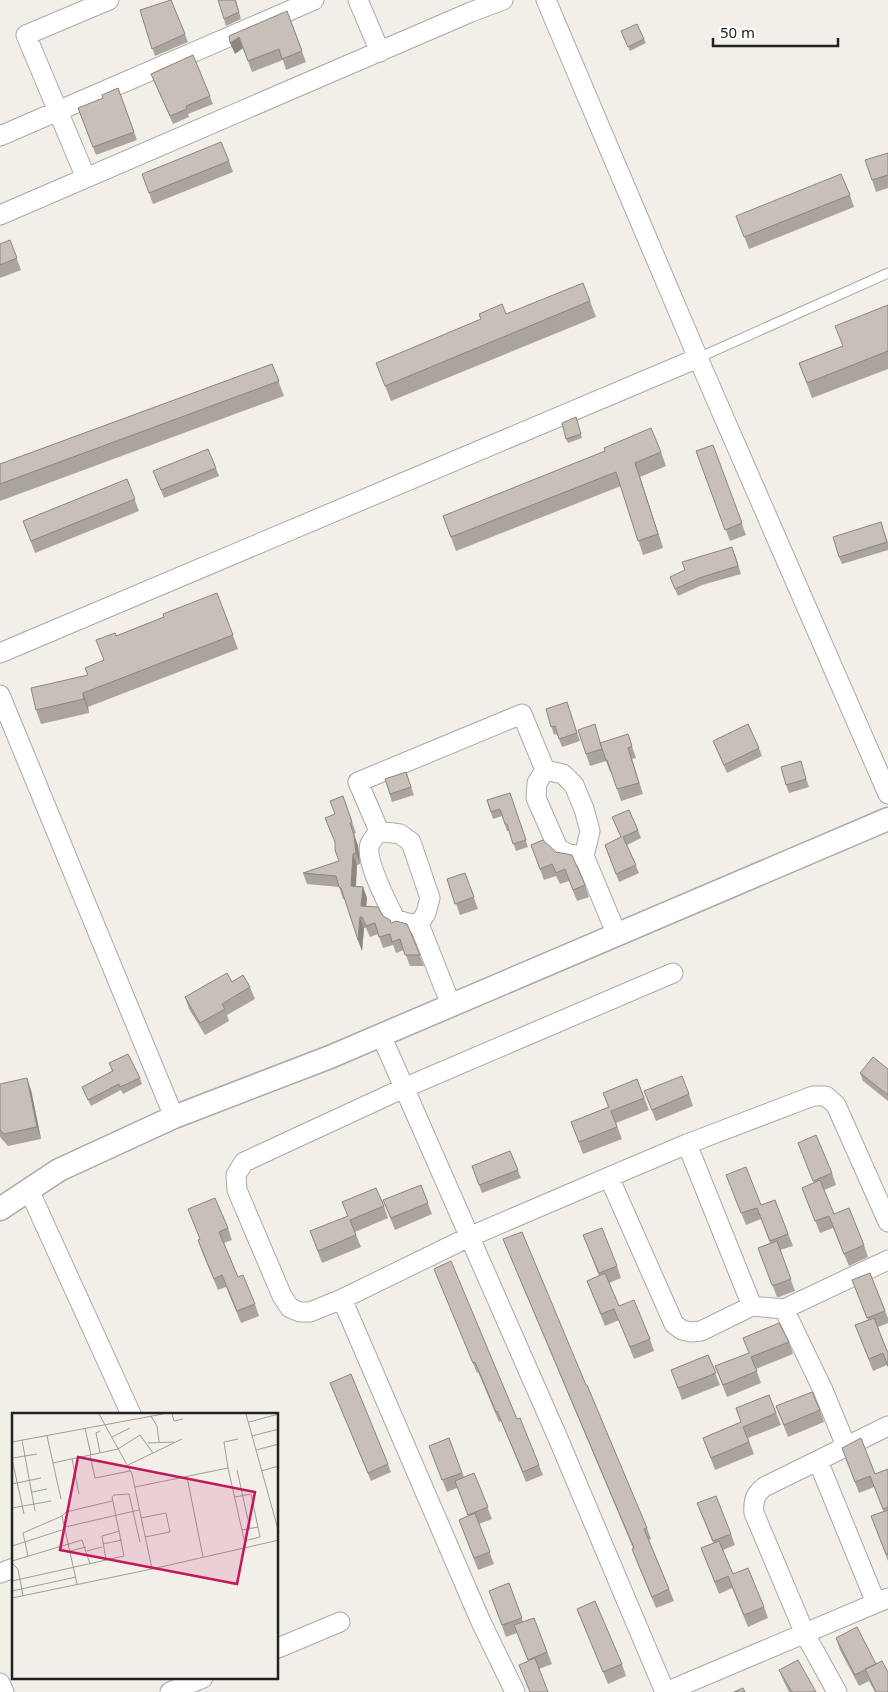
<svg xmlns="http://www.w3.org/2000/svg" width="888" height="1692" font-family="'Noto Sans',sans-serif">
  <style>
    .lines { fill: none; stroke-linecap: round; stroke-linejoin: round }
    .service-casing { stroke: #a9a9a9; stroke-width: 11 }
    .minor-casing { stroke: #a9a9a9; stroke-width: 21 }
    .tertiary-casing { stroke: #a9a9a9; stroke-width: 25 }
    .service { stroke: #fff; stroke-width: 9 }
    .minor { stroke: #fff; stroke-width: 19 }
    .tertiary { stroke: #fff; stroke-width: 22 }
    .wall { fill: #aba49e }
    .shaded-wall { fill: #8b8681 }
    .building { fill: #c7bfb8; stroke: #8b8681 }
    .inset-road { fill: none; stroke: #9f9d99; stroke-width: 1 }
    .view { fill: #c2185b; fill-opacity: 0.15; stroke: #c2185b; stroke-width: 2.5 }
    .inset-edge { fill: none; stroke: #222; stroke-width: 2.5 }
  </style>
  <rect width="100%" height="100%" fill="#f2efe9"/>
  <g class="lines">
    <defs>
      <path id="service" d="M698,358L888,273"/>
      <path id="minor" d="M358,0L380,52
        M546,0L698,358L888,794
        M0,136L314,0
        M86,178L26,35L109,0
        M0,215L471,12L503,0
        M0,653L698,358
        M0,695L174,1117
        M545,770L537,783L536,798L558,848L568,854L584,856
        M379,831L400,834L411,842L430,898L426,913L419,924
        M673,973L404,1088L244,1162L236,1175L237,1190L282,1296L290,1308L300,1312H310L342,1299L469,1237L609,1177L687,1144L813,1096H826L836,1105L888,1222
        M451,1005L419,924L407,923L395,919C388,904 364,859 370,844C372,840 376,835 379,831L358,782L522,714L545,770L563,774L574,785L584,809L590,831L584,856L617,935
        M381,1035L557,1436L665,1692
        M687,1144L752,1306
        M609,1177L674,1324L682,1330L691,1332L701,1331L752,1306L784,1309L888,1260
        M29,1190L131,1414
        M342,1299L481,1622L515,1692
        M784,1309L823,1390L846,1446
        M818,1461L876,1603
        M0,1573L14,1568
        M278,1648L340,1622
        M0,1683L4,1692
        M170,1692L203,1678
        M666,1692L888,1598
        M837,1692L805,1634L754,1513C753,1500 755,1495 764,1487L888,1426"/>
      <path id="tertiary" d="M0,1209L59,1170L174,1117L330,1057L888,819"/>
    </defs>
    <!-- service casing -->
    <use href="#service" class="service-casing"/>
    <!-- minor casing -->
    <use href="#minor" class="minor-casing"/>
    <!-- tertiary casing -->
    <use href="#tertiary" class="tertiary-casing"/>
    <!-- service -->
    <use href="#service" class="service"/>
    <!-- minor -->
    <use href="#minor" class="minor"/>
    <!-- tertiary -->
    <use href="#tertiary" class="tertiary"/>
  </g>
  <!-- wall -->
  <path class="wall" d="M171,0L188,42L155,56L140,10Z
    M236,0L241,19L226,26L224,19Z
    M287,11L306,62L286,70L283,60L252,72L243,48L235,54Z
    M621,31L644,39L646,43L630,51Z
    M193,55L213,104L188,114L189,117L173,124L151,74Z
    M118,88L137,140L96,155L78,108L103,98Z
    M888,153V188L876,192L872,180Z
    M229,161L233,172L153,204L142,174Z
    M850,195L854,207L749,249L736,216Z
    M10,240L21,270L0,278V244Z
    M590,301L596,317L391,401L376,363L506,314Z
    M888,305V369L812,398L799,363L843,346Z
    M272,364L284,396L0,501V464Z
    M576,417L582,438L568,443L566,439Z
    M713,445L746,535L730,541L696,451Z
    M661,452L666,466L640,477L663,548L643,555L621,486L456,551L443,516Z
    M216,468L219,476L164,498L153,471Z
    M127,479L139,511L35,553L23,521Z
    M881,522L888,543V550L842,564L839,557Z
    M735,554L741,574L702,585L678,596L670,577Z
    M217,593L238,649L88,707L89,713L41,724L36,710L88,675L104,660L116,636L164,617Z
    M567,702L580,741L562,747L557,734L554,735L546,709Z
    M628,734L636,758L632,759L643,794L621,801L611,771L610,772L606,761L590,766L586,754Z
    M713,741L759,748L762,756L727,773Z
    M803,769L809,787L789,793L786,785Z
    M406,772L414,795L392,802L385,779Z
    M510,793L528,847L516,851L509,831H507L502,816L493,819L487,800Z
    M343,796L356,833L354,834L358,846L360,864L357,865L356,886L363,887L367,898L366,906L383,916L391,923L407,924L424,966H410L404,950L396,953L393,945L383,948L378,934L370,937L366,928H364L362,951L345,899H343L339,887L307,884L303,873L339,861L335,814Z
    M612,817L638,830L641,838L627,845L639,873L619,882L605,845L621,837Z
    M543,840L585,885L589,897L577,901L569,881L560,884L556,876L544,880L531,845Z
    M465,873L478,909L460,915L447,879Z
    M232,982L250,987L255,999L227,1015L229,1021L205,1035L189,1009L185,997Z
    M109,1063L140,1078L142,1084L123,1094L121,1090L91,1106L82,1087L112,1071Z
    M888,1069V1101L863,1081L860,1073Z
    M637,1079L649,1110L616,1123L622,1139L583,1154L571,1122L608,1107L603,1093Z
    M0,1084L31,1090L41,1139L8,1146L0,1137Z
    M644,1091L689,1094L693,1106L656,1121Z
    M798,1143L832,1173L836,1185L824,1190L834,1214L864,1245L868,1257L849,1266L833,1228L820,1233L802,1188L814,1183Z
    M510,1151L521,1178L482,1193L472,1166Z
    M726,1175L761,1205L775,1200L793,1246L780,1250L795,1291L779,1297H777L758,1248L770,1243L761,1219L746,1225Z
    M421,1185L432,1214L395,1230L383,1200Z
    M342,1202L384,1206L388,1218L355,1232L361,1247L322,1263L310,1231L348,1216Z
    M188,1209L228,1228L232,1240L224,1243L238,1277L255,1304L259,1316L241,1323L226,1287L218,1290L202,1252L198,1240L200,1239Z
    M583,1235L617,1266L621,1278L609,1283L619,1306L650,1339L654,1351L634,1359L619,1320L605,1326L587,1281L599,1276Z
    M503,1239L586,1385L647,1528L651,1539L649,1540L674,1601L656,1608L636,1560L632,1549L633,1548Z
    M434,1269L517,1419L539,1465L543,1475L526,1482L501,1421L499,1422L478,1372L477,1373Z
    M870,1273L888,1318V1323L878,1327L887,1351H888V1368L887,1365L873,1371L855,1325L868,1320L852,1280Z
    M789,1342L793,1354L756,1369L761,1383L727,1397L715,1366Z
    M708,1355L720,1385L682,1400L671,1370Z
    M330,1383L388,1464L391,1472L371,1481Z
    M769,1395L781,1425L748,1438L754,1454L715,1470L703,1438L741,1422L736,1408Z
    M776,1406L820,1410L824,1422L788,1437Z
    M449,1438L464,1477L474,1473L492,1519L479,1524L494,1564L478,1570L459,1520L468,1516L457,1488L447,1492L429,1446Z
    M842,1448L875,1474L888,1469V1561L871,1516L884,1512L874,1487L859,1493Z
    M697,1503L731,1534L735,1545L723,1550L733,1574L764,1607L768,1618L748,1627L732,1588L719,1594L701,1548L713,1543Z
    M509,1583L523,1622L534,1618L552,1664L539,1669L528,1661L517,1633L506,1637L489,1591Z
    M577,1609L622,1664L626,1676L608,1684Z
    M836,1638L876,1664L888,1692H875L869,1681L859,1686L840,1650Z
    M779,1670L816,1692H789L784,1682Z"/>
  <!-- shaded-wall -->
  <path class="shaded-wall" d="M239,37L243,48L235,54L230,43Z
    M635,463L640,477L663,548L658,534Z
    M83,693L88,707L89,713L84,699Z
    M350,823L358,846L360,864L356,853Z
    M353,854L357,865L355,897L351,886Z
    M363,887L367,898L365,917L361,906Z
    M360,917L364,928L362,951L358,940Z
    M27,1078L31,1090L41,1139L37,1127Z"/>
  <!-- building -->
  <path class="building" d="M171,0L185,34L152,49L140,10Z
    M218,0H235L239,12L224,19Z
    M287,11L302,51L282,59L279,49L248,61L239,37L230,43L229,36Z
    M637,24L644,39L628,47L621,31Z
    M193,55L210,96L186,106L187,109L170,116L151,74Z
    M118,88L134,132L93,147L78,108L103,98L102,95Z
    M221,142L229,161L149,193L142,174Z
    M888,153V175L872,180L865,160Z
    M841,174L850,195L744,237L736,216Z
    M10,240L17,258L0,265V244Z
    M583,283L590,301L385,386L376,363L481,319L479,314L502,304L506,314Z
    M888,305V351L807,383L799,363L843,346L835,326Z
    M272,364L279,381L0,484V464Z
    M576,417L581,434L566,439L562,423Z
    M651,428L661,452L635,463L658,534L638,541L616,472L451,537L443,516L605,451L604,448Z
    M713,445L742,523L725,530L696,451Z
    M208,449L216,468L161,490L153,471Z
    M127,479L135,499L31,541L23,521Z
    M881,522L887,542L839,557L833,537Z
    M732,547L738,566L699,578L675,589L670,577L685,570L682,562Z
    M217,593L233,635L83,693L84,699L36,710L31,688L88,675L85,668L104,660L96,640L115,633L116,636L164,617L163,614Z
    M567,702L577,733L559,739L555,726L551,727L546,709Z
    M595,724L602,749L586,754L578,730Z
    M748,724L759,748L724,765L713,741Z
    M628,734L632,746L628,748L639,783L617,789L607,760H606L600,743Z
    M801,761L806,779L786,785L781,767Z
    M406,772L411,787L390,794L385,779Z
    M510,793L526,840L513,844L507,824H505L500,809L491,812L487,800Z
    M343,796L352,822L350,823L354,835L356,853L353,854L351,886L363,887L361,906L378,907L383,916L390,920L391,923L396,921L407,924L420,955H405L400,939L392,942L390,934L379,937L375,923L366,926L362,917H360L358,940L341,888L339,887L336,876L303,873L339,861L335,850V842L325,818L335,814L330,801Z
    M629,810L638,830L623,837L636,865L616,874L605,845L621,837L612,817Z
    M543,840L556,852L572,855L585,885L573,890L565,869L556,873L552,864L540,869L531,845Z
    M465,873L474,897L455,904L447,879Z
    M227,973L232,982L243,975L250,987L222,1004L225,1009L200,1023L185,997Z
    M128,1054L140,1078L120,1087L119,1084L88,1100L82,1087L113,1071L109,1063Z
    M873,1057L888,1069V1095L860,1073Z
    M682,1076L689,1094L652,1110L644,1091Z
    M27,1078L37,1127L4,1134L0,1130V1084Z
    M637,1079L644,1098L611,1111L617,1127L579,1142L571,1122L609,1107L603,1093Z
    M816,1135L832,1173L813,1181L798,1143Z
    M510,1151L518,1170L479,1185L472,1166Z
    M746,1167L761,1205L775,1200L788,1234L770,1241L757,1208L741,1213L726,1175Z
    M820,1180L834,1214L849,1208L864,1245L844,1254L829,1216L815,1221L802,1188Z
    M421,1185L428,1203L391,1218L383,1200Z
    M376,1188L384,1206L350,1220L356,1235L318,1251L310,1231L348,1216L342,1202Z
    M215,1198L228,1228L219,1232L238,1277L243,1275L255,1304L237,1311L222,1275L214,1279L198,1240L200,1239L188,1209Z
    M602,1228L617,1266L599,1273L583,1235Z
    M522,1232L586,1385H587L647,1528L644,1529L669,1589L652,1597L632,1549L634,1548L503,1239Z
    M777,1241L791,1279L775,1285H772L758,1248Z
    M451,1261L517,1419L520,1418L539,1465L523,1472L497,1411L496,1412L475,1362L473,1363L434,1269Z
    M605,1273L619,1306L634,1300L650,1339L630,1347L614,1309L601,1314L587,1281Z
    M870,1273L885,1311L867,1318L852,1280Z
    M874,1318L887,1351H888V1366L883,1353L869,1359L855,1325Z
    M779,1323L789,1342L751,1357L757,1371L723,1385L715,1366L749,1353L743,1338Z
    M708,1355L716,1373L678,1388L671,1370Z
    M351,1374L388,1464L368,1473L330,1383Z
    M812,1392L820,1410L784,1425L776,1406Z
    M769,1395L776,1413L743,1427L749,1442L711,1458L703,1438L741,1422L736,1408Z
    M449,1438L462,1473L442,1480L429,1446Z
    M861,1438L875,1474L888,1469V1507L883,1509L870,1476L855,1482L842,1448Z
    M474,1473L488,1507L468,1515L455,1481Z
    M716,1496L731,1534L713,1541L697,1503Z
    M888,1510V1554H886L871,1516Z
    M475,1513L490,1552L474,1558L459,1520Z
    M719,1541L733,1574L748,1568L764,1607L744,1615L728,1576L715,1582L701,1548Z
    M509,1583L522,1618L502,1625L489,1591Z
    M595,1601L622,1664L603,1672L577,1609Z
    M534,1618L547,1652L528,1660L514,1625Z
    M857,1627L876,1664L855,1675L836,1638Z
    M535,1658L548,1692H530L519,1665Z
    M798,1660L816,1692H792L779,1670Z
    M882,1661L888,1672V1692H876L865,1669Z
    M743,1688L745,1692H734Z"/>
  <!-- overview -->
  <g transform="translate(12 1413)">
    <rect width="266" height="266" fill="#f2efe9"/>
    <path class="inset-road" d="M160,1L162,8L171,6M234,1L267,120M139,3L145,13L147,29M237,9L267,1M73,15L79,42M35,23L49,86M240,23L267,16M100,24L118,15M10,27L23,98M0,29L151,1M136,30L162,29M244,37L267,31M88,40L84,20L88,18M78,42L83,65L118,58M1,45L25,41M0,46L12,101M60,46L67,81M41,50L106,36L128,22L141,40M116,52L170,26M216,55L212,29L226,26M225,57L238,116M249,58L267,53M175,64L191,144M0,71L29,65M123,74L216,55L234,135M20,79L35,76M223,84L239,81L248,124L232,128M0,95L39,88M50,103L65,171M129,105L154,100L158,119L133,124M53,114L127,97M230,117L246,114M91,131L110,127M0,133L53,116M58,138L74,134M75,138L90,134M16,143L11,120L50,103L54,99L100,88M94,147L90,123L108,118M0,148L70,127L78,151M0,150L6,156L11,183M140,156L267,127M0,168L112,143L100,84L102,82L117,81L128,129M0,178L64,164M0,185L140,156L120,61L87,1"/>
    <path class="view" d="M66,44L243,79L225,171L48,137Z"/>
    <rect width="266" height="266" class="inset-edge"/>
  </g>
  <!-- scale -->
  <path d="M713 38v8h125v-8" fill="none" stroke="#222222" stroke-width="2.5"/>
  <text x="720" y="38" font-size="15" fill="#222222" stroke="#ffffff" stroke-width="4" paint-order="stroke">50 m</text>
</svg>
